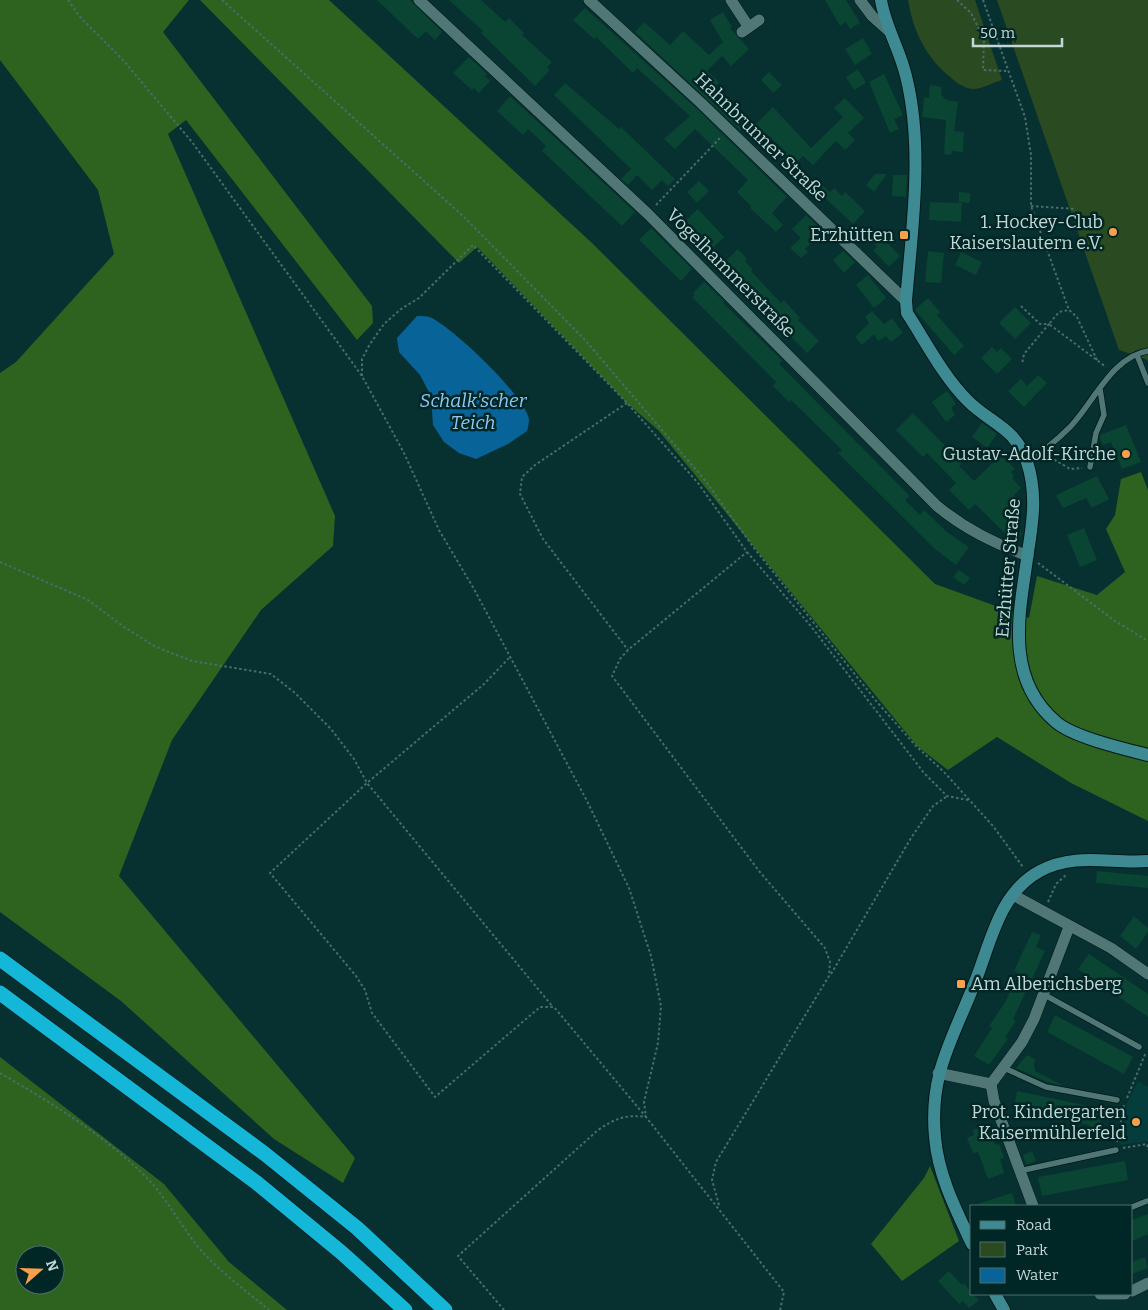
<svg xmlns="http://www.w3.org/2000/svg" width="1148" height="1310" font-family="Bitter,serif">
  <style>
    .built { fill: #043d3c }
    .green { fill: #2a4b22 }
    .forest { fill: #2d621f; fill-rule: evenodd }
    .water { fill: #086398 }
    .building { fill: #094532 }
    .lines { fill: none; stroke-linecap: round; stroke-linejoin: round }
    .lane-casing { stroke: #001817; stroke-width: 7 }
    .street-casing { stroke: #001817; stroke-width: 12 }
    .secondary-casing { stroke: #001817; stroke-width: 14 }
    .highway-casing { stroke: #001817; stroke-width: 16 }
    .path { stroke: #4a6c6b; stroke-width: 2; stroke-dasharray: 2.5 2.5; stroke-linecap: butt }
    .lane { stroke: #507775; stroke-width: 5.5 }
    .street { stroke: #507775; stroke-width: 11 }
    .secondary { stroke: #3e8a93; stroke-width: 12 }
    .highway { stroke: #15b7d8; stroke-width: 15 }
    .poi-dot { fill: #f8a04b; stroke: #002726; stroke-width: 2 }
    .labels { text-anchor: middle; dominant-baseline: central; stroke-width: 5; stroke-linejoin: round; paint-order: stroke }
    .street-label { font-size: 18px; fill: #c3d8d6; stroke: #002726 }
    .poi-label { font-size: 18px; fill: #c3d8d6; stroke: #002726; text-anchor: end }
    .water-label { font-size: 19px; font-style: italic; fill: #8fc7f4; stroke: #002726 }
  </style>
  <rect width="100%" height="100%" fill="#073130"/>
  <!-- built -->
  <path class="built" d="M1138,1081L1148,1087V1141L1119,1145L1127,1103Z"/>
  <!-- green -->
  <path class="green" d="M908,0H975L1002,80C994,82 982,89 973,89C963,88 956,82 949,76C925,56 913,30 908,0Z
    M997,0H1148V360L1119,350Z"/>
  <!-- forest -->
  <path class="forest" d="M0,0H189L163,32L372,306L373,323L357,340L186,120L168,134L335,516L333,546L261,610L172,740L119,876L355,1158L343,1183L274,1139L121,1001L0,912V373L16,362L114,254L98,190L0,60Z
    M200,0H329L592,243L935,584L1029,618L1037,576L1097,595L1125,572L1106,529L1115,515L1121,479L1141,472L1148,490V821L1071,783L997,737L948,770L917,746L659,431L627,403L477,247L459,263Z
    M0,1057L164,1184L229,1262L287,1310H0ZM25,1255H55V1285H25Z
    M930,1166L959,1241L902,1281L871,1244L924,1178Z"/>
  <!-- water -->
  <path class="water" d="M417,316C422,316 428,316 432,318C456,331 523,394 529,419C529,422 528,428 527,431L508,444L476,459L459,453L444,442L433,425L431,396L420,375L399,352L397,338Z"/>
  <!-- building -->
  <path class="building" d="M377,0H410L442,32L435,40L426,31L418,39Z
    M449,0H481L505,22L509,18L524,33L522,35L552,62L547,67L550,70L535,86L481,33L483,31Z
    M825,0H846L860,23L850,29L846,22L840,26Z
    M585,8L696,108L787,197L772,213L783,225L776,232L750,208L751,206L737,192L748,180L695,129L675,149L664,139L690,116L637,68L633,73L596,37L594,39L573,20Z
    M723,12L732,27L730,28L749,49L731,66L722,56L707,71L719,82L714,88L750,122L741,131L635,32L644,22L670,45L683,31L709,55L723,42L710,20Z
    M863,38L872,54L855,65L845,49Z
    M469,57L487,74L485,76L490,81L479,93L474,88L472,90L453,73Z
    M858,69L866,83L854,90L846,77Z
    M769,72L782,85L773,93L761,80Z
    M884,74L903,115L894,119L899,129L890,133L869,82Z
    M565,83L619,129L621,127L675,179L668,186L662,180L652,190L637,175L628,185L621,179L631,169L554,95Z
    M930,85L942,87L941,94L946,100L958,102L954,131L964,132L963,152L952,151L951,155L944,154L946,120L922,117L924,97L929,98Z
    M510,96L635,212L622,226L542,151L546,146L528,129L523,135L497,111Z
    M845,98L864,118L848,133L855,140L845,150L836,141L813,165L803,156L791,168L781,159L787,153L770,137L767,140L753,127L773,107L811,148L843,117L834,108Z
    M875,174H887L874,192L866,185Z
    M893,175H907L906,197L892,196Z
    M699,181L709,191L697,203L687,192Z
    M819,182L830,192L834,188L842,196L845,192L865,211L853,224L825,198L819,204L809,194Z
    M959,192L970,193V203L959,202Z
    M930,202L962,203L961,222L929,220Z
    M698,209L724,237L709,252L682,224Z
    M806,215L823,231L805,249L808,252L801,258L790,248L801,238L792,229Z
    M651,228L692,269L681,281L639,240Z
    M882,237L900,256L889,267L873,250L877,247L875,244Z
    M738,249L747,259L745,261L753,270L751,271L781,303L784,300L800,318L798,320L819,341L807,353L721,266Z
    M843,251L855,262L844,273L833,260Z
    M928,251L944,253L941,283L925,282Z
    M961,252L982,262L976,275L955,265Z
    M868,275L886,298L874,308L856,285Z
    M704,282L724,301L723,303L782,360L779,364L910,496L905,500L920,515L924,510L947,532L969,547L956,565L935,549L838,453L842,450L791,400L789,402L773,386L776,382L692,297L695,295L693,293Z
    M928,298L940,312L937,315L964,346L954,355L915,310Z
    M1015,307L1031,323L1015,339L999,323Z
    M872,311L884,324L892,318L903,333L891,342L886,336L878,341L874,334L862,345L855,337L869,323L865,317Z
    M992,347L997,352L1001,348L1012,359L997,374L981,358Z
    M1038,375L1047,383L1024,407L1008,391L1021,379L1027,386Z
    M947,391L956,404L951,408L955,415L946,422L932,402Z
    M913,413L962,463L959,466L974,481L1001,455L1015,469L1011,472L1014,476L1012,478L1021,488L1014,495L1018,499L1010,508L1012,511L1009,513L1017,521L1013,525L1022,534L1015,543L975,504L969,510L949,490L956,483L927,453L923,457L896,430Z
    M982,423L997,434L987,448L972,437Z
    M1126,425L1141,462L1122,469L1111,442L1103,445L1100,438V435Z
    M1097,476L1109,499L1092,508L1086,498L1063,508L1056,495Z
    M1084,528L1097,560L1080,567L1067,535Z
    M959,570L970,578L964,585L953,577Z
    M1097,871L1148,876V888L1096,883Z
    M1134,916L1148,928V932L1136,949L1120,936Z
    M1032,932L1041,935L1036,947L1045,951L1013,1019L1016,1021L1005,1037L1008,1039L989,1065L974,1056L992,1028L989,1026L1006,1001L1017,972L1014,971Z
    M1089,954L1148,994V1017L1078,969Z
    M1060,977L1070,981L1065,992L1055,987Z
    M1055,1015L1133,1057L1124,1074L1047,1032Z
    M1027,1055L1036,1060L1034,1063L1035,1071L1064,1086L1047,1082L1016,1068Z
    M1017,1091L1103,1109L1098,1134L1087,1132L1089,1125L1014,1109Z
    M988,1125L995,1145L999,1144L1004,1157L1000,1159L1004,1173L988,1179L978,1152L973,1153L967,1138L974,1135L972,1130Z
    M1032,1151L1036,1161L1026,1165L1023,1155Z
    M1125,1161L1128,1180L1042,1196L1038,1177Z
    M1012,1193L1016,1206H977V1204Z
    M1148,1214V1234L1132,1241V1220Z
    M1145,1257L1148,1268L1132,1274V1262Z
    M949,1271L962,1285L964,1283L972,1294L979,1300L969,1308L963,1301L959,1304L938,1281Z"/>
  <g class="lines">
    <defs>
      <path id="lane" d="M1137,355L1148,383
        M1027,462C1042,452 1056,441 1069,428C1093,404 1111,357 1148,351
        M1090,467L1096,433L1104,415L1100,389
        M1043,994L1139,1047
        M1004,1068L1046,1087L1117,1100
        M1019,1171L1116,1150
        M1132,1207L1147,1201"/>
      <path id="street" d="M419,0L648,214L937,506C965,529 994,543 1028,556
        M589,0L701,103L906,301
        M731,0L748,26
        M860,0L872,16L891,33
        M742,32L759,20
        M1013,895L1111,948L1148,974
        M938,1073L991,1084
        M1033,1206L994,1101L991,1084L1022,1042L1034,1019L1069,927
        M1132,1291L1148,1283
        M1100,1294H1125"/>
      <path id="secondary" d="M881,0C885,26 900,50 906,76C924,148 912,228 906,301L907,313C926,342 943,376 968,401C991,424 1015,427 1027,462C1037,492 1033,521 1028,552C1020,611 1003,677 1056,722C1073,737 1124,749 1148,755
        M972,1244C956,1210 938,1175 935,1137C929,1073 953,1039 975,982C991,942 999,893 1040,871C1076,852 1110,864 1148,861
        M995,1294L1004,1310"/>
      <path id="highway" d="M0,959L265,1154L357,1228L445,1310
        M0,993L257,1183L342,1253L405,1310"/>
    </defs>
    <!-- lane casing -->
    <use href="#lane" class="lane-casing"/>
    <!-- street casing -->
    <use href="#street" class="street-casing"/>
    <!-- secondary casing -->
    <use href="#secondary" class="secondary-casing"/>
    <!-- highway casing -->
    <use href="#highway" class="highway-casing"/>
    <!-- path -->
    <path class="path" d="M68,0L80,17L123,60L192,142L362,376L404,453L439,530L474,589L587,801L629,888L651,956L661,1006L658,1043L644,1102L646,1117L784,1292L780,1310
      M222,0L463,216L585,340L704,479L754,548L877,702L915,745L944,772L993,826L1023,867
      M957,0L971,13L984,39L983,70L1008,71
      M983,0L1025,117L1031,155V206L1069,310
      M656,205L720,138
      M1031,206L1076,209
      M1021,306L1040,324H1049L1024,354L1022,364
      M1097,360L1077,317L1069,310L1059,312L1049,324L1106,367
      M362,376V359L370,344L384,324L401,309L419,298L473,245L627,403L698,483L747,552L810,625L924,773L947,796L968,800
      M627,403L535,465L522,477L520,494L543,539L628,650
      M1050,457L1070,469L1082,468
      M0,562L88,600L124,627L156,647L192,661L271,674L295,693L331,729L354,759L367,783L553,1007
      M1038,563L1115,621L1148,641
      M1048,902L1056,884L1066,875
      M831,974L911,838L933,806L946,797
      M0,1073C50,1102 101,1133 143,1174C165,1195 179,1223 198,1247C219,1271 245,1290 269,1310
      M1127,1098L1146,1052
      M1117,1142L1124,1105
      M1123,1148L1147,1144L1148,1150
      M719,1205L712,1180L716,1162L829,976L830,962L825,948L759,871L612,676L620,659L628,650L747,552
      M504,1310L458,1256L598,1130C614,1119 626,1114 646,1117L554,1007H540L435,1097L372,1013L365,990L356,976L270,873L367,783L484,684L509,658"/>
    <!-- lane -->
    <use href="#lane" class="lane"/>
    <!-- street -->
    <use href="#street" class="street"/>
    <!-- secondary -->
    <use href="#secondary" class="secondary"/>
    <!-- highway -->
    <use href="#highway" class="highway"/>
  </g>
  <!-- markers -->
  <g class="poi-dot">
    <circle cx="1113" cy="232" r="5"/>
    <rect x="899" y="230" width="10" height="10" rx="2.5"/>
    <circle cx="1126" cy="454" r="5"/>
    <rect x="956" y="979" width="10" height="10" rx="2.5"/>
    <circle cx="1136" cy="1122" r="5"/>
  </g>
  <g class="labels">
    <!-- street labels -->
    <g class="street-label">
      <text transform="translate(761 137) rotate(44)">Hahnbrunner Straße</text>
      <text transform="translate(731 273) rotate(45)">Vogelhammerstraße</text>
      <text transform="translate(1008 568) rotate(-85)">Erzhütter Straße</text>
    </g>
    <!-- poi labels -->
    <g class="poi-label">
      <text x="1103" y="222">1. Hockey-Club<tspan x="1103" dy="21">Kaiserslautern e.V.</tspan></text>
      <text x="894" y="235">Erzhütten</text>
      <text x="1116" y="454">Gustav-Adolf-Kirche</text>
      <text x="971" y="984" text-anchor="start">Am Alberichsberg</text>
      <text x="1126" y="1112">Prot. Kindergarten<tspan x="1126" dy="21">Kaisermühlerfeld</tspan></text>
    </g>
    <!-- water labels -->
    <g class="water-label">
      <text x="473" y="400">Schalk'scher<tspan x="473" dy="22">Teich</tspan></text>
    </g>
  </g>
  <!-- legend -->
  <rect x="970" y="1205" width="162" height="90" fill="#002726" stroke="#4e6e6c"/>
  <rect x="980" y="1221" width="25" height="8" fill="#3e8a93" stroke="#4e6e6c"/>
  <text x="1016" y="1230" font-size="15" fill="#c3d8d6">Road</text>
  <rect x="980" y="1242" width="25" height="15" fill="#2a4b22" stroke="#4e6e6c"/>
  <text x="1016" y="1255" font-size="15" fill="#c3d8d6">Park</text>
  <rect x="980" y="1268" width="25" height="15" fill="#086398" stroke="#4e6e6c"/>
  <text x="1016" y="1280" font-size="15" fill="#c3d8d6">Water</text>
  <!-- north arrow -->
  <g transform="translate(40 1270) rotate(70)"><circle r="24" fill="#002726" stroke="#4e6e6c"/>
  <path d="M0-4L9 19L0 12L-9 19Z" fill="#f8a04b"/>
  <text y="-8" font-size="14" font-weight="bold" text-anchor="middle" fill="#c3d8d6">N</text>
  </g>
  <!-- scale -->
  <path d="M973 38v8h89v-8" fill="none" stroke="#c3d8d6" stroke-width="2.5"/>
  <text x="980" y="38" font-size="15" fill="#c3d8d6" stroke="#002726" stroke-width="4" paint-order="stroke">50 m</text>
</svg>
